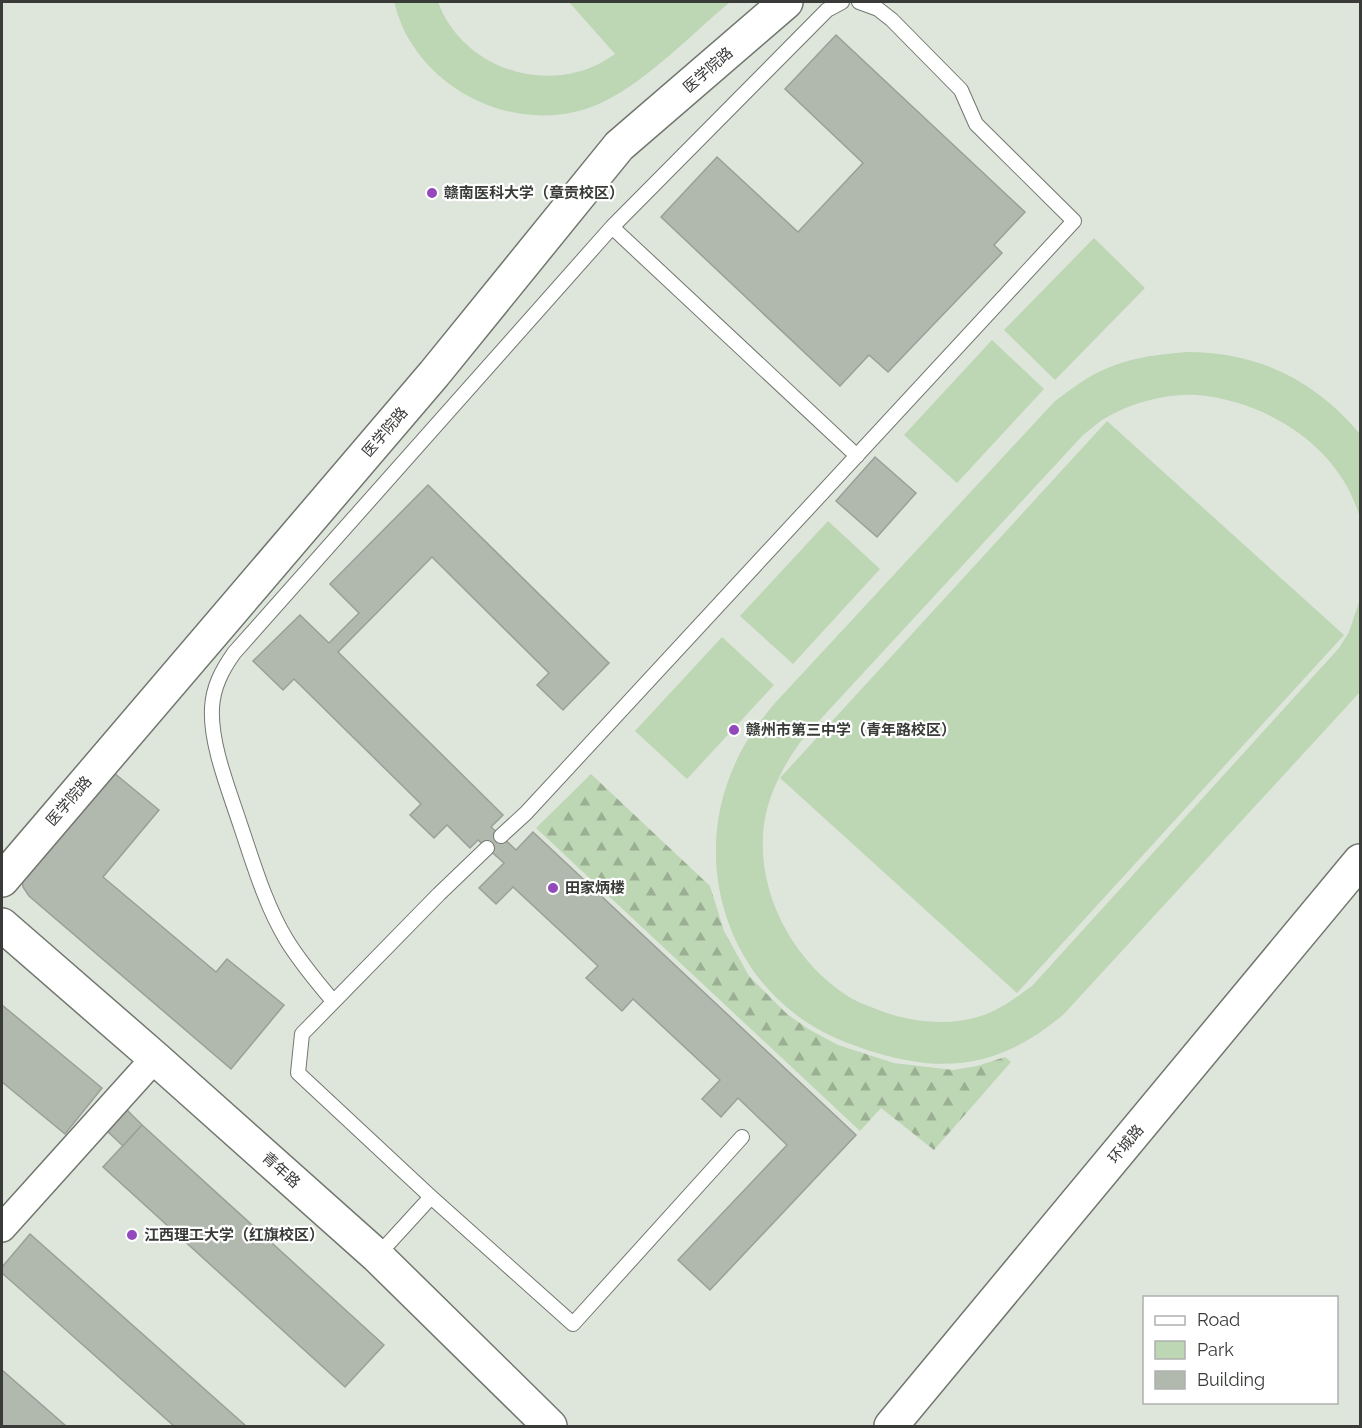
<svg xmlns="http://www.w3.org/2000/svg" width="1362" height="1428" font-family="Raleway,'Noto Sans SC',sans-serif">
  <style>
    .green { fill: #bdd6b3 }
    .forest { fill: url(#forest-firs) }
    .building { fill: #b1b8ae; stroke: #99a096; stroke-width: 1.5 }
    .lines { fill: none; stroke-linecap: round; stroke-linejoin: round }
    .lane-casing { stroke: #71776e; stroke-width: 16 }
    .street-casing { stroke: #71776e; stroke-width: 30 }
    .secondary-casing { stroke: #71776e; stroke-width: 36 }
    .lane { stroke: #fff; stroke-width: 14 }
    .street { stroke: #fff; stroke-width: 27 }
    .secondary { stroke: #fff; stroke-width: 33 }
    .poi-dot { fill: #9349bc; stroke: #fff; stroke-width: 2 }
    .labels { text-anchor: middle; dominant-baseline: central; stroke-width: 4.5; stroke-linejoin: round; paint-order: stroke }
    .street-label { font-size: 15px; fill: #383b37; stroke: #fff }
    .poi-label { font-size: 15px; font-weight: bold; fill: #383b37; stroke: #fff; text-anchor: start }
  </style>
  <defs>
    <pattern id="forest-firs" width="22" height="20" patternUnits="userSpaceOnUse" patternTransform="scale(1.5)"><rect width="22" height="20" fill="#bdd6b3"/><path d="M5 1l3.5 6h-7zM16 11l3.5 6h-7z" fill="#9baf92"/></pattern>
  </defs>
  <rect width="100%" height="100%" fill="#dee6dc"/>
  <!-- green -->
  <path class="green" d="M394,2H438C458,57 521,87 577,72C591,69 603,62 615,54L569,2H730C693,33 648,80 605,101C537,135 451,106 412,44C403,31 398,16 394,2Z
    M1094,238L1145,288L1055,380L1004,330Z
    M992,340L1044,389L957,483L904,435Z
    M1187,352C1258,352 1315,380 1360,434V518C1341,448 1268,401 1197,395C1168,393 1134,402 1109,416C1099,421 1091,429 1083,435L805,736C787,759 773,785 766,813C751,883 789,959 849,997C861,1004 874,1008 887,1013C919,1024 958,1026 989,1013C1005,1006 1018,996 1032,986L1339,648L1349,632L1360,599V692L1063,1015C1004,1064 951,1075 877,1053C848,1044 819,1033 795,1014C719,956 695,850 735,764C745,741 759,722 775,703L1054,402C1102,364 1127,357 1187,352Z
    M1107,421L1344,635L1017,993L780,778Z
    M828,521L880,569L793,664L740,616Z
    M722,637L774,685L687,779L635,731Z"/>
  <!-- forest -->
  <path class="forest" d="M591,774L710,886L724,931L749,976L787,1014L810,1030L838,1045L894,1063L953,1070L977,1066L1005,1057L1011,1062L934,1150L881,1108L860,1131L536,828Z"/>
  <!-- building -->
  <path class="building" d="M836,35L1025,212L994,245L1002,253L888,372L869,355L840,386L661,217L717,157L798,232L863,163L785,89Z
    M875,457L916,493L877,537L836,501Z
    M428,485L609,663L563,710L537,685L549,673L432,557L338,652L503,815L491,827L501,836L516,850L533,832L856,1135L710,1290L678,1260L787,1145L738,1098L721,1117L702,1099L720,1080L633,999L622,1011L586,978L598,966L513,887L496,904L479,888L504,863L478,840L470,848L447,825L434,838L410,815L421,804L294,679L283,690L253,661L300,615L329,643L359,613L330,584Z
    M108,768L159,810L103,877L216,972L227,959L284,1005L231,1069L29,896L23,887L22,877Z
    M2,1005L102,1088L65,1134L2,1082Z
    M125,1108L142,1125L123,1146L105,1129Z
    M142,1125L384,1345L345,1387L103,1167Z
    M30,1234L246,1426H174L2,1273V1267Z
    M2,1370L66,1426H4L2,1425Z"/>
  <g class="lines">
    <defs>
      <path id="lane" d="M612,227L857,456
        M501,836L526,813L1074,221L976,124L961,90L892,20L878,9L859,2
        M487,848L439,894L302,1034L298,1073L431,1197L573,1324L742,1137
        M333,1001C316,981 300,962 286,939C265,904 253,862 240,824C229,790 210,744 212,708C213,687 222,670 234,653L612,227L827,10L842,2
        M377,1256L431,1197"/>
      <path id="street" d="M2,1228L155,1058"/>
      <path id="secondary" d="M2,880L434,374L619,146L786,2
        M2,925L155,1058L377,1256L550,1426
        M891,1426L1360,861"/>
    </defs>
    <!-- lane casing -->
    <use href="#lane" class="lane-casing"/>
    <!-- street casing -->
    <use href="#street" class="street-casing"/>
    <!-- secondary casing -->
    <use href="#secondary" class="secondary-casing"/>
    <!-- lane -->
    <use href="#lane" class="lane"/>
    <!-- street -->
    <use href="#street" class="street"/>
    <!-- secondary -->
    <use href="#secondary" class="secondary"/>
  </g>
  <!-- markers -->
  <g class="poi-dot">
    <circle cx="432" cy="193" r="6"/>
    <circle cx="734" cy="730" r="6"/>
    <circle cx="553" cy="888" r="6"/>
    <circle cx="132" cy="1235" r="6"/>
  </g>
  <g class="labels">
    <!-- street labels -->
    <g class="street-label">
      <text transform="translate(708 70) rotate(-41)">医学院路</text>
      <text transform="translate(385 432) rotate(-49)">医学院路</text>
      <text transform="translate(69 801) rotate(-49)">医学院路</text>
      <text transform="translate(1126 1144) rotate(-50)">环城路</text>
      <text transform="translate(281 1170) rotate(42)">青年路</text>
    </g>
    <!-- poi labels -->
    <g class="poi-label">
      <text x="444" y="193">赣南医科大学（章贡校区）</text>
      <text x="746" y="730">赣州市第三中学（青年路校区）</text>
      <text x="565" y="888">田家炳楼</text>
      <text x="144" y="1235">江西理工大学（红旗校区）</text>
    </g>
  </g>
  <!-- border -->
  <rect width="1362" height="1428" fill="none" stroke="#383b37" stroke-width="6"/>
  <!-- legend -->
  <rect x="1143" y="1296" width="195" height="108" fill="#ffffff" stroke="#afb1af" stroke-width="1.5"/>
  <rect x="1155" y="1316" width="30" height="9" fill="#ffffff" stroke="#afb1af" stroke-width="1.5"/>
  <text x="1197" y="1326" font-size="18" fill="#383b37">Road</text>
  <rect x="1155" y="1341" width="30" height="18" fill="#bdd6b3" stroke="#afb1af" stroke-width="1.5"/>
  <text x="1197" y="1356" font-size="18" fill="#383b37">Park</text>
  <rect x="1155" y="1371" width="30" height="18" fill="#b1b8ae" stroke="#afb1af" stroke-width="1.5"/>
  <text x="1197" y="1386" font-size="18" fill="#383b37">Building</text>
</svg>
